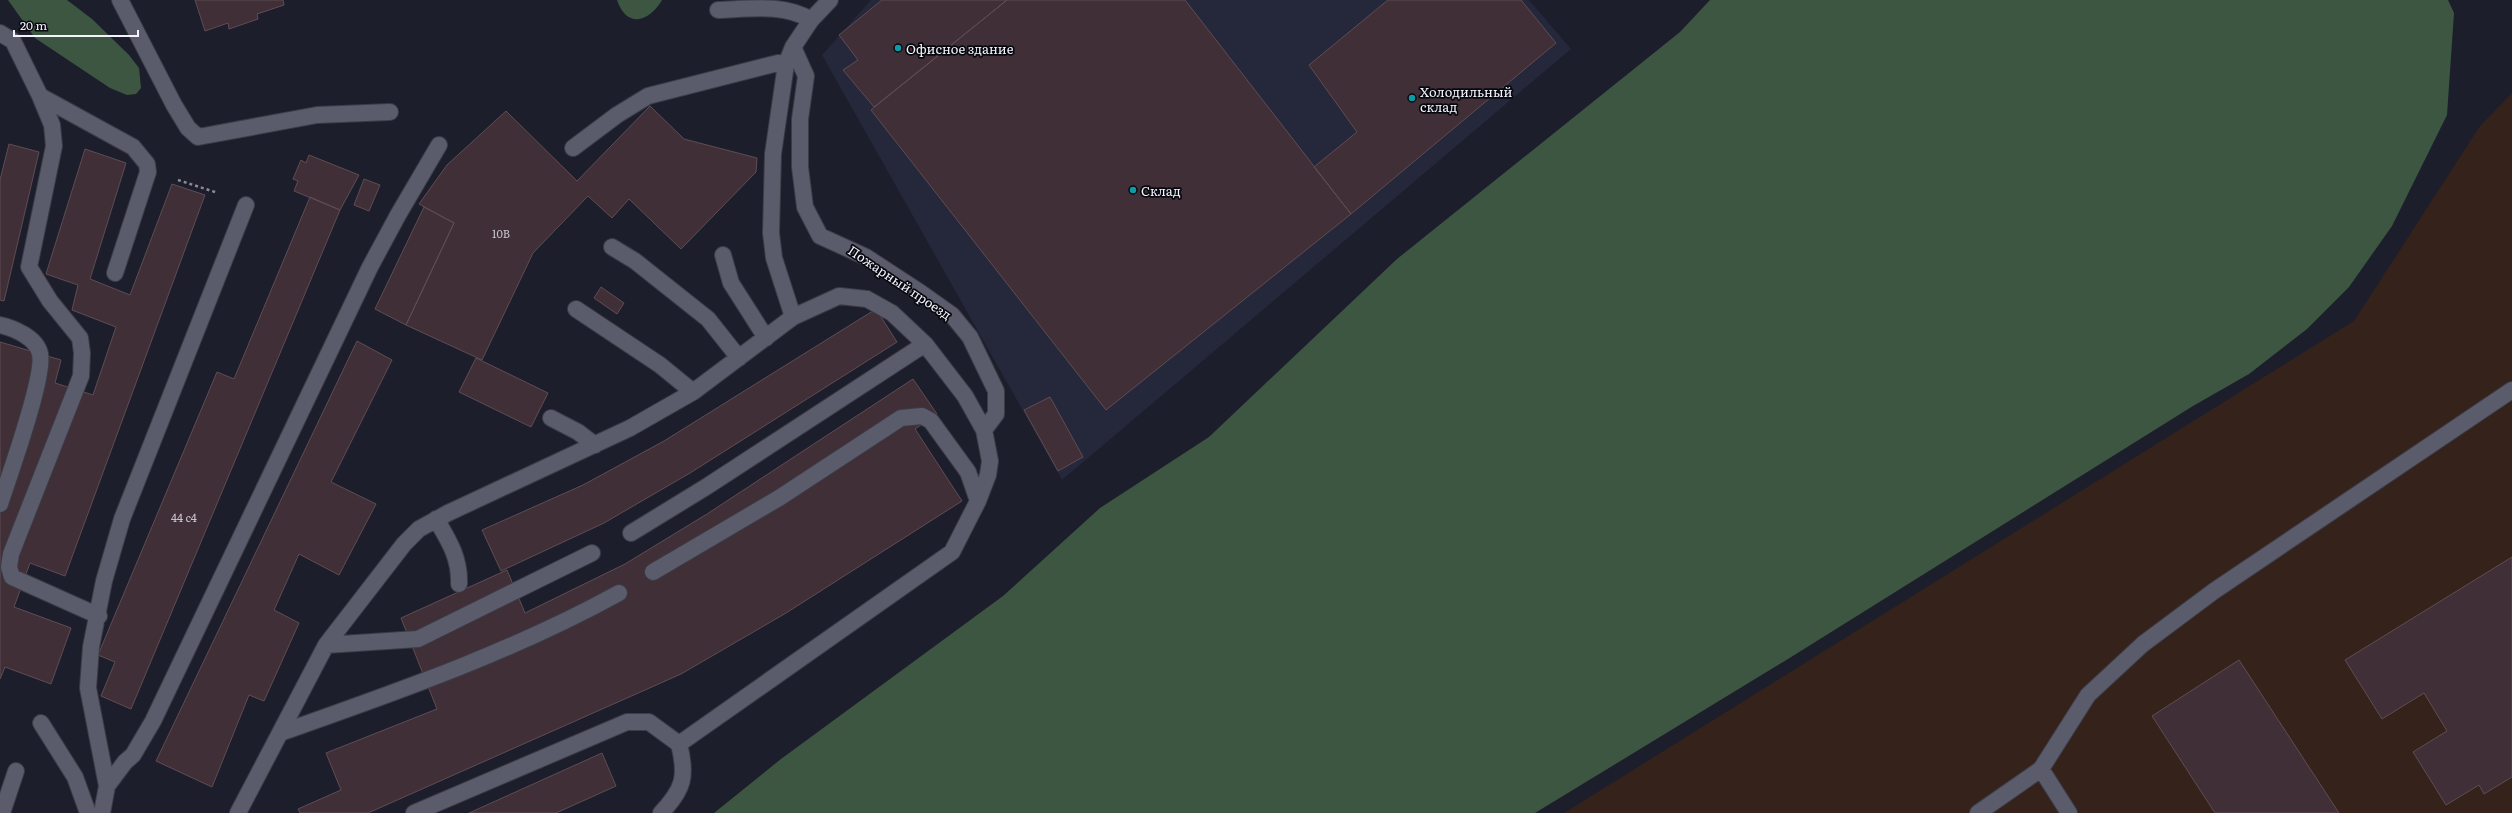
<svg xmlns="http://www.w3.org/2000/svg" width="2512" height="813" font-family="Literata,serif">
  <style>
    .built { fill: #25273a }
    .industrial { fill: #34221b }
    .forest { fill: #3d5641 }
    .building { fill: #402f36; stroke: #5f4d54 }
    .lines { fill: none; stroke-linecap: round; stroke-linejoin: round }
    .lane-casing { stroke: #3b3c47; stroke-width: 18 }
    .path { stroke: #8a8b97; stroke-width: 2.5; stroke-dasharray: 3 3; stroke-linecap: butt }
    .lane { stroke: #5a5c6c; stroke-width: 16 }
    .culture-dot { fill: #0f9aa8; stroke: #08090f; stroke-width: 1.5 }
    .labels { text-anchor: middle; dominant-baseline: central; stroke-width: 3.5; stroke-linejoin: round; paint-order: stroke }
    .number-label { font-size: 11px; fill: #c6c2cb }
    .poi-label { font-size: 13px; fill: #f2f3fd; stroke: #08090f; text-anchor: start }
    .street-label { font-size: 13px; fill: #f2f3fd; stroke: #08090f }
  </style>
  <rect width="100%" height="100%" fill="#1d1e2c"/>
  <!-- built -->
  <path class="built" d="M871,0H1529L1571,49L1062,480L822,55Z"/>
  <!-- industrial -->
  <path class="industrial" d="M2512,93V813H1564L2354,321L2480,126Z"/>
  <!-- forest -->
  <path class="forest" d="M8,0H67L92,19L129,55L139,68L141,88L136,94L127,95L110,88L35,38Z
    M617,0H662C649,22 627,29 617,0Z
    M1710,0H2448L2454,13L2447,115L2392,226L2349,287L2307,329L2249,374L2193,406L1788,659L1535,813H714L781,759L1003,596L1100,508L1209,437L1397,259L1680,32Z"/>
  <!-- building -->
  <path class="building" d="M195,0H283L284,5L257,14L258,19L229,29L228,23L205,31Z
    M882,0H1007L874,107L843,70L858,60L839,35Z
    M1007,0H1185L1351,214L1106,410L871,110Z
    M1388,0H1521L1556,43L1351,214L1314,167L1357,132L1309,65Z
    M650,106L684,139L757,158L756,172L681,249L629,199L612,218L588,196L533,253L482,360L406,325L454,223L419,204L447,165L506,111L577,181Z
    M9,144L39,152L4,301L0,300V180Z
    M85,149L126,163L90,279L130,295L172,184L205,195L65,576L30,563L14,607L71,628L51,684L5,667L0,679V342L61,360L55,383L93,395L116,327L72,310L78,285L46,274Z
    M309,155L359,175L340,210L294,191L298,181L293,179L301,160L306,163Z
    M364,179L380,185L369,211L354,205Z
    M310,197L340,210L131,709L101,696L115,662L98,655L217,372L234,379Z
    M424,207L454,223L406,325L375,309Z
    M601,287L624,303L617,314L594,298Z
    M876,309L897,342L690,473L604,523L501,571L482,530L583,485L664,441Z
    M357,341L392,360L331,482L376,504L339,575L299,554L274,610L299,623L264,701L249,695L212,787L156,761Z
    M476,358L548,393L531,427L459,392Z
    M913,379L937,414L915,429L962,501L786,613L681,674L368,813H300L298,809L341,790L326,753L437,709L401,618L507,570L525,613L625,564L707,514Z
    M1050,397L1083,457L1058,471L1024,410Z
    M2512,557V777L2484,794L2479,785L2446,805L2413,752L2447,731L2424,693L2382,719L2345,660Z
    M2239,660L2339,813H2215L2152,716Z
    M602,753L616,786L556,813H469Z"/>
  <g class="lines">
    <defs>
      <path id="lane" d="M120,0L174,105L188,128L198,137L317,115L390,112
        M718,10C748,9 784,3 811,20
        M0,33L13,41L40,96L133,147L147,164L148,172L115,273
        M793,47L806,76L800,119V167L805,207L820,236L866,257L921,293L952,315L970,337L996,391V414L984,430
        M40,96L52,125L54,146L29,267L50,301L80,338L82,353L81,376L11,554L9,567L12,577L99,616
        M573,148L617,115L648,96L778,63L786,64
        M612,247L635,261L708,319L739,358
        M723,255L731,283L766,338
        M576,309L660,365L693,392
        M0,325C14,328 37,338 40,354C45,377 9,476 0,504
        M551,418L578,432L595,445
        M436,519C449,541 460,558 459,584
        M631,533L706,487L925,344
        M653,572L779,498L901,418L922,416L931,421L968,472L978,501
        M326,645L418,639L592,553
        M41,723L75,777L88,813
        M280,733C396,692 512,652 619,593
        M2041,769L2069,813
        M107,786L125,762L133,755L153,721L370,267L398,215L439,145
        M2,813L16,771
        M102,813L107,786L88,688L91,647L104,581L122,519L246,205
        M238,813L326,645L404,544L419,529L448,513L630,428L693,392L793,317L774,258L771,233L773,154L786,64L793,47L811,20L830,0
        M414,813L627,722H649L679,744
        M661,813C684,789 687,776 679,744L952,552L978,501L988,475L990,461L984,430L965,396L925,344L892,313L867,299L839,296L793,317
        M1978,813L2041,769L2088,695L2143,644L2214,591L2512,390"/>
    </defs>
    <!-- lane casing -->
    <use href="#lane" class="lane-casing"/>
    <!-- path -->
    <path class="path" d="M178,180L218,193"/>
    <!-- lane -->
    <use href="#lane" class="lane"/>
  </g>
  <!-- markers -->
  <g class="culture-dot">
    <circle cx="898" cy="48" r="4"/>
    <circle cx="1412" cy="98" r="4"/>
    <circle cx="1133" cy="190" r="4"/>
  </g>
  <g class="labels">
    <!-- number labels -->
    <g class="number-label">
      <text x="501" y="233">10В</text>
      <text x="184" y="517">44 с4</text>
    </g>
    <!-- poi labels -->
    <g class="poi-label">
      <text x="906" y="48">Офисное здание</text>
      <text x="1420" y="91">Холодильный<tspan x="1420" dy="15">склад</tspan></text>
      <text x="1141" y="190">Склад</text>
    </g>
    <!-- street labels -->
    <g class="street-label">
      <text transform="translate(900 282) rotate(34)">Пожарный проезд</text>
    </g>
  </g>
  <!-- scale -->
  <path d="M14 30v6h124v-6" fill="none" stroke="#f2f3fd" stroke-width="2"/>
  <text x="20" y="30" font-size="12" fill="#f2f3fd" stroke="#08090f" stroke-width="3" paint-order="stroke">20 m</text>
</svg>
